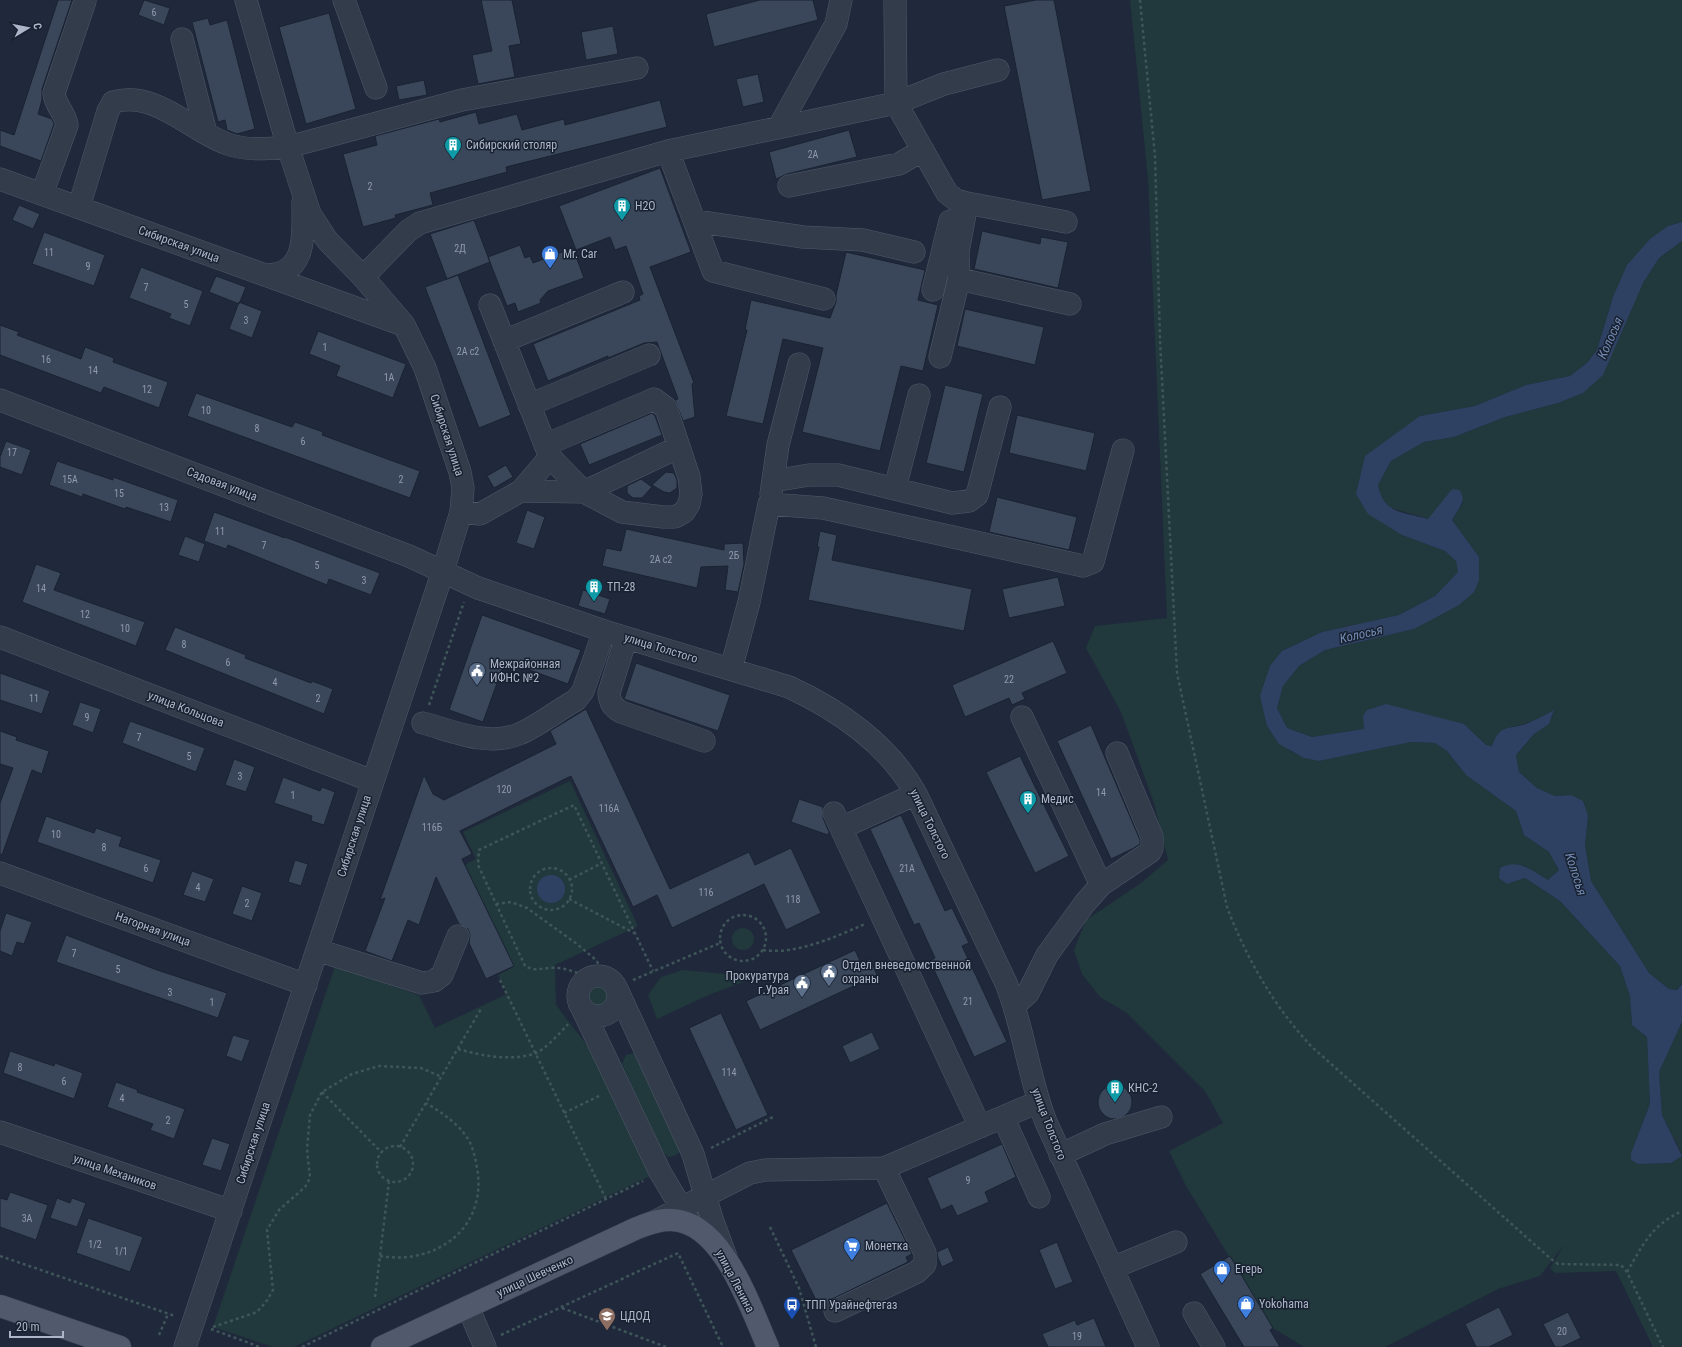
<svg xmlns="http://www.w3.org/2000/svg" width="1682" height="1347" font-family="'Roboto Condensed',sans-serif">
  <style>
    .green { fill: #21383c }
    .water { fill: #2f4162 }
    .building { fill: #3a475b; stroke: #1a2332 }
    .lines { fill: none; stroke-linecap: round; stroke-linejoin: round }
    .minor-casing { stroke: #505969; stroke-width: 23 }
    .major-casing { stroke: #3c4555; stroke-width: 23 }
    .path { stroke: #3f5559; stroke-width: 2.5; stroke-dasharray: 3 3; stroke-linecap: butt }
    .minor { stroke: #333c4b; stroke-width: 22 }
    .major { stroke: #515a6c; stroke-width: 22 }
    .labels { text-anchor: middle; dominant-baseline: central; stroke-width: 3; stroke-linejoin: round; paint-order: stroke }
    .number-label { font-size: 10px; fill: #909aad }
    .poi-label { font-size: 12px; fill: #adb6c8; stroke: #182130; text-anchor: start }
    .street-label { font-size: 12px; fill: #adb6c8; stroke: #182130 }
    .water-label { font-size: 13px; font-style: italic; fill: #738ab2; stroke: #182130 }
  </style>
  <rect width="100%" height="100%" fill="#1f293b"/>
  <!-- green -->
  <path class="green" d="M1130,0H1682V222L1668,226L1613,297L1597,350L1587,363L1570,376L1526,385L1475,406L1420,416L1356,494L1402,535L1445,551L1456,561L1458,572L1435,596L1399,615L1322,632L1282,651L1267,726C1282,748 1293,756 1319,761L1411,742L1435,743L1447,751L1466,775L1516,811L1524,835L1549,852L1559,870L1548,880L1523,865L1507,884L1525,878L1560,901L1620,966L1630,996L1632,1025L1647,1037L1650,1104L1631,1153L1638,1164L1671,1163L1682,1156V1347H1653L1616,1271L1555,1273L1550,1268L1564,1245L1540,1276L1498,1289L1385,1347H1304L1273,1328L1186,1186L1169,1151L1223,1123L1205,1091L1127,1013L1100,997L1082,974L1074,950L1086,920L1141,883L1168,860L1154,803L1121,712L1086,648L1095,626L1167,618L1148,179Z
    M1682,241V983L1677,990L1669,989L1649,973L1591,881L1585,845L1588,816L1571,795L1555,796L1537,788L1519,772L1516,755L1534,734L1549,724L1554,711C1544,715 1534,721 1524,724C1507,729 1499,726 1493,746L1486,745L1464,724L1363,716L1365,729L1312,737L1287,728L1277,708L1283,686L1299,666L1325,650L1414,629L1479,557L1452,520L1463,503L1452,489L1429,519L1391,508L1381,498L1378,485L1391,461L1424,442L1454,437L1505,417L1558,403L1583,393L1643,283L1659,258Z
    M570,781L638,926L555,965L556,1005L600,1062L654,1174L294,1347H273L213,1327L335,966L419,995L435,1028L507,994L498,975L513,967L465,865L476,859L463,832Z
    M732 939a11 11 0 1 1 22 0a11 11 0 1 1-22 0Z
    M683,970L757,977L711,994L657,1019L648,995L661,977Z
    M587 994a11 11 0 1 1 22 0a11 11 0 1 1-22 0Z
    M1682,1022V1154L1662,1115L1659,1072Z
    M634,1053L682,1147C679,1154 676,1156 668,1157L660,1149L622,1064L626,1055Z"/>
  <!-- water -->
  <path class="water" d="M1682,222V241L1659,258L1643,283L1603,375L1583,393L1558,403L1505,417L1454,437L1424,442L1391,461L1378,485C1383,514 1404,512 1428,519L1452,489L1459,490C1468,501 1458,509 1452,520L1479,557V580L1474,592L1459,605L1414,629L1325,650L1299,666L1283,686L1277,708L1287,728L1312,737L1364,729L1363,716L1367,710L1386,704L1464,724L1486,745L1492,746C1500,724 1507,730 1526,724C1535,720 1545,715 1554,710L1549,724L1534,734L1516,755L1519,772L1537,788L1555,796L1571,795L1583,801L1588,816L1585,845L1591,881L1649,973L1669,989L1677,990L1682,984V1022L1659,1072L1662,1115L1682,1156L1671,1163L1638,1164L1631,1160V1153L1650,1104L1647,1037L1632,1025L1630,996L1620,966L1560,901L1525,878L1507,884L1499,878L1500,868C1519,858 1531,870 1548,880L1559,870L1549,852L1524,835L1516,811L1466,775L1447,751L1435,743L1411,742L1319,761L1304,758L1279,744L1267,726L1260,696L1270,666L1282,651L1322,632L1399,615L1435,596L1458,572L1456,561L1445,551L1402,535L1368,514L1356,494L1365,456L1420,416L1475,406L1526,385L1570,376L1587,363L1597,350L1613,297L1627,265L1650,239L1668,226Z
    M537 889a14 14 0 1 1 28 0a14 14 0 1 1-28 0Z"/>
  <!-- building -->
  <path class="building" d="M58,0H72L42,89V100L38,114L52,119L54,124L41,161L0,146V130L14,135Z
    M144,0L170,8L164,25L138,15Z
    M481,0H512L521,44L509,46L515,77L478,84L472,55L492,51Z
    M760,0H813L818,20L714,47L706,14Z
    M1036,0H1054L1091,191L1042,200L1004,6Z
    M329,13L356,109L306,124L279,27Z
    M208,18L210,25L227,20L255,129L237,134L227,130L225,120L218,122L192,22Z
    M613,26L618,54L586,60L581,32Z
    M758,74L764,102L743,107L736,79Z
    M424,80L427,95L399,100L396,86Z
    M660,100L667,127L506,167L507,172L430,193L433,205L395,215L396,218L363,227L343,154L377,145L375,136L439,119L440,122L476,112L479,124L517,114L522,130L564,119L565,125Z
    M849,130L857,157L787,174L776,179L769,152Z
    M660,168L691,252L650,267L694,383L692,384L695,417L683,421L675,400L678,399L657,342L644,343L608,358V356L548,381L533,344L640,300L639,296L643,294L626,246L615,250L610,237L576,250L559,206Z
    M19,205L40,214L33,229L12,220Z
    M474,220L490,262L447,279L430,234Z
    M982,231L1040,244L1041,237L1068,242L1058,288L974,269Z
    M44,232L105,255L94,286L32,264Z
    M520,245L525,258L530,256L533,263L573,248L584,278L548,291L540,300L541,303L518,312L515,303L507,306L488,257Z
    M846,252L925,270L918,300L938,305L923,371L901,366L880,451L802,432L823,348L783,339L763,424L726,416L747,330H745L751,300L830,318L836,302V295Z
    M141,267L203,291L190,326L169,318L171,314L129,298Z
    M458,275L511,415L479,428L425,287Z
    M216,276L246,287L239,304L209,292Z
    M239,302L262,311L252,338L229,329Z
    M965,309L1044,327L1035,365L957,346Z
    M0,325L19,332L17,335L81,359L85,347L114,358L113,362L168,382L159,408L104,387L101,393L0,355Z
    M318,331L406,364L393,398L336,376L340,366L309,354Z
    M945,385L983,394L964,472L926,463Z
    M196,393L292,427L295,422L323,432L322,435L420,471L410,498L187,416Z
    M652,413L655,416L662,435L589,465L580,444Z
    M1017,415L1095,433L1086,471L1009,453Z
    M6,441L31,450L22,475L0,467V457Z
    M57,461L113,480V477L178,500L171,522L126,507L125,509L83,494L82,497L49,485Z
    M506,465L513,477L494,488L487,476Z
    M666,472L674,473L677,480V488L670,493L664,492L652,485Z
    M641,479L652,487L642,498H633L627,493V486Z
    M997,497L1077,517L1069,550L989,532Z
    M527,510L545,517L534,549L516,543Z
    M214,512L285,538V537L380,573L371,595L329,579L327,585L228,545L226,549L204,541Z
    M626,529L724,550V544L743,543L744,564L738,592L725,590L728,566L701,567L697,588L602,566L606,548L621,551Z
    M820,531L837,535L832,560L972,589L964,631L808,600L819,547H817Z
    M185,536L205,544L199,562L178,555Z
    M36,564L61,573L54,590L145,622L136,646L22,602Z
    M1058,577L1065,606L1009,618L1002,589Z
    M583,590L610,599L605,614L578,606Z
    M482,615L581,650L568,684L505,661L483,722L449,710Z
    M175,627L246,655L245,658L311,683L312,681L333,689L324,714L165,650Z
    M1053,641L1067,673L1022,693L1025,699L1012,705L1009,698L965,717L952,685Z
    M636,663L730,695L718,731L624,699Z
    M0,673L50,691L42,714L0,700Z
    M80,702L101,709L93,733L72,725Z
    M586,709L670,889L749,852L755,865L791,848L821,913L786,930L764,884L672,928L657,895L633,907L571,776L460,831L472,854L462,859L514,966L486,979L469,943L470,935L468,929L459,924L436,877L419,925L408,920L392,961L365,951L385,898L380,900L424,775L433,794L444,800L556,744L550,731Z
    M130,721L205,748L196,772L122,743Z
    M1091,725L1140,840V844L1132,849L1111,859L1057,741Z
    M0,731L17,737L16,740L49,751L42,774L32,770L2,855L0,854V803L13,768L0,764Z
    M1020,756L1069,856L1035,873L986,772Z
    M234,759L255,767L246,792L225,785Z
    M283,777L320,791L322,787L335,792L324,825L311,821L312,816L274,803Z
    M799,799L823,807V818L829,832L828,835L791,822Z
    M901,815L945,911L952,908L969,943L962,946L1007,1042L974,1057L930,961L935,958L919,923L914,925L870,829Z
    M46,816L94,833L96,828L122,837L119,846L161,860L153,883L37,842Z
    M295,860L308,864L301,886L288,882Z
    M192,871L214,879L205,902L183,895Z
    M242,886L262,893L252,921L232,914Z
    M6,913L32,922L24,944L17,942L12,956L0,951V931Z
    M66,935L157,970L227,993L218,1018L56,962Z
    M855,950L861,963L870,959L877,975L760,1030L746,1001Z
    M721,1013L768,1115L736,1130L689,1028Z
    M872,1032L880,1049L850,1063L842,1046Z
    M233,1035L250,1040L242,1062L226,1056Z
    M10,1051L54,1066L55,1063L83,1073L74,1099L3,1073Z
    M116,1082L138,1090L137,1092L185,1109L174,1139L150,1130L153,1124L107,1107Z
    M1098 1102a17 17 0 1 1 34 0a17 17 0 1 1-34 0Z
    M212,1138L230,1144L221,1171L202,1165Z
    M1002,1144L1016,1177L985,1192L989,1202L957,1216L952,1205L941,1210L927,1178Z
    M10,1192L48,1205L36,1240L0,1227V1198L7,1200Z
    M57,1198L70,1203L72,1198L86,1203L77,1227L50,1218Z
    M887,1203L912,1254L906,1257L908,1262L830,1300L821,1310L791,1250Z
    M88,1218L143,1237L130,1272L76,1253Z
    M1057,1242L1073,1282L1055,1289L1039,1250Z
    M948,1247L954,1261L942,1267L938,1258L937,1252Z
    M1230,1256L1273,1328L1270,1330L1280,1347H1244L1200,1274Z
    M1499,1307L1513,1335L1489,1347H1476L1465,1324Z
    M1568,1312L1581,1338L1562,1347H1555L1543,1324Z
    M1094,1318L1106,1347H1048L1042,1334L1075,1320L1077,1325Z"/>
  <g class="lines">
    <defs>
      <path id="minor" d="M344,0L376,88
        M895,0L896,103L944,84L998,70
        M182,39L206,133
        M779,127L836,24L841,0
        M668,151L713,271L824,299
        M0,179L403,325
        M789,186L899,164L923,150
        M42,194L67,125C65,112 55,106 54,93L85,1
        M79,207L108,111L113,102C154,90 189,129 225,143C244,151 267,149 288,147L462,100L637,68
        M695,221L803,237L863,240L914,252
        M265,275C308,275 303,234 303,203
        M363,277L408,231L420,223L668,151L896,103L947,193L956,200L967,203L1066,222
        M959,279L1070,304
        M933,290L950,221
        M504,341L623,292
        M940,357L959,279L958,252L967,203
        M0,400L409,556L478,588L604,631L789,687C839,710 889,745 916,794L1006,983C1024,1028 1028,1076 1046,1122L1148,1347
        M529,405L649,355
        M550,457L584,492L679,447
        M773,481L809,475H838L952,503L969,501L977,495L1000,407
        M895,488L919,395
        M521,491L584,492L622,512L663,517H675L684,512L689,504L691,494L689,477L666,408L654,399L545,445
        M771,494L778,445L799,364
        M461,512L480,514L521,491L550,457L490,305
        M0,637L372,781
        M626,638L609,693C610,702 612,707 621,712L704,741
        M731,669L749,602L769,504L823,508L1083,566L1093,562L1123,450
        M1022,717L1101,885
        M423,723C453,731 488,747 519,734C538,726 558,710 576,700L583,691L604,631
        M834,813L980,1127
        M841,828L916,794
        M0,873L306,985
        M317,950L422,983L434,981L442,975L458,936
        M578 996a20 20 0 1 1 40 0a20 20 0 1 1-40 0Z
        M616,987L693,1154L712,1219L726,1257
        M580,1004L660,1172L689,1221
        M1015,1005L1028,993L1047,955L1085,903L1101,885L1150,852L1152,848V837L1117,753
        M1003,1117L1039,1197
        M0,1132L231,1211
        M1060,1155L1105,1134L1161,1117
        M656,1221L750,1173L765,1170L884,1168L1038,1102
        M1112,1268L1176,1242
        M468,1307L485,1347
        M835,1311L917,1272L925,1264V1253L884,1168
        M1194,1313L1214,1347
        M185,1347L443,571L461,512L463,488L460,472L425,368L404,325L363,277L327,240L310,214L288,147L246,0"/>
      <path id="major" d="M0,1306L120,1347
        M382,1347L637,1228C648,1224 659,1219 672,1220C723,1222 750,1307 768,1347"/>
    </defs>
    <!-- minor casing -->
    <use href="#minor" class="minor-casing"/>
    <!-- major casing -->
    <use href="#major" class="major-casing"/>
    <!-- path -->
    <path class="path" d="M1140,0L1155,156L1160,340L1177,673L1227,907C1246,958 1275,1008 1312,1047L1551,1259L1558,1264L1621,1265L1627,1272L1663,1347
      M429,705L464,602
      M530 889a21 21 0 1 1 42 0a21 21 0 1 1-42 0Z
      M569,880L602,863
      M569,899L636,934
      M496,904L511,902L527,908L577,944L596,960L604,973
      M720 938a23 23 0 1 1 46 0a23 23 0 1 1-46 0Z
      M763,950C796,955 835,937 865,924
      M589,977C579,974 569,969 559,968C547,966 536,973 525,966L478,865L479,850L574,805L653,971
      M500,980L606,1199
      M633,980L720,943
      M458,1049C483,1056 509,1061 534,1054C545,1050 561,1032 568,1024
      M322,1092L382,1153
      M564,1113L601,1095
      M377 1164a18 18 0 1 1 36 0a18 18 0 1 1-36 0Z
      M400,1147L481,1009
      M711,1148L775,1116
      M770,1227L799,1288L816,1347
      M0,1256L175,1316
      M380,1256C433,1265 484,1232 478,1174C476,1162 474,1149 468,1139C458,1123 442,1113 426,1103
      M1627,1272C1644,1243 1651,1226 1682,1211
      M375,1297L389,1181
      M562,1308L666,1347
      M213,1327L257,1312L266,1302L273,1290L267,1230L279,1210L305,1187L310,1178L307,1149L310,1115L322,1092L352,1074L379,1066L421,1068L442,1077
      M211,1329L260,1347
      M159,1335L168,1314
      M501,1335L678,1253L723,1347
      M302,1347L643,1181"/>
    <!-- minor -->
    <use href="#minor" class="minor"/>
    <!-- major -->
    <use href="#major" class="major"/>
  </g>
  <!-- icons -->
  <defs>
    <symbol id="building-pin" viewBox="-11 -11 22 30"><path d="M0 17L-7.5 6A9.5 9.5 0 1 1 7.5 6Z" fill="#0f9aa8" stroke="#182130"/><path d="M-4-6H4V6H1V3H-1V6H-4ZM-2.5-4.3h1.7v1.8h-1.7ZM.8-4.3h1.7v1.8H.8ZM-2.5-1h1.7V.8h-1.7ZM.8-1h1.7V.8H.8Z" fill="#fff"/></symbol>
    <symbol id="shop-pin" viewBox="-11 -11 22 30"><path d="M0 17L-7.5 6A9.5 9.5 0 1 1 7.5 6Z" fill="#3f7fe0" stroke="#182130"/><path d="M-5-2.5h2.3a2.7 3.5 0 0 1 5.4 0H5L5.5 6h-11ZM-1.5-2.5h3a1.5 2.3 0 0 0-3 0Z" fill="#fff"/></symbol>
    <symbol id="civic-pin" viewBox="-11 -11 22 30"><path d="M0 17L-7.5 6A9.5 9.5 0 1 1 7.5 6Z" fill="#5c6f8a" stroke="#182130"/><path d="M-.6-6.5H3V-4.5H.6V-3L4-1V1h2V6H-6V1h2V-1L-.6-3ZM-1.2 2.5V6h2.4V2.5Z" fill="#fff"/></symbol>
    <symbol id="supermarket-pin" viewBox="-11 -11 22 30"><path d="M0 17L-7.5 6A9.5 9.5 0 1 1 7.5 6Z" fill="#3f7fe0" stroke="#182130"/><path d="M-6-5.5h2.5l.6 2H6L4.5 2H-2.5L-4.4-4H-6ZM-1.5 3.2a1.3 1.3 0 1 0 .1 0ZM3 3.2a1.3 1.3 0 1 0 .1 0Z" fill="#fff"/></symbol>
    <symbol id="bus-pin" viewBox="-11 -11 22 30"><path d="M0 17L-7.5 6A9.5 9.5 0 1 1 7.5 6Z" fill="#1a4fb4" stroke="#182130"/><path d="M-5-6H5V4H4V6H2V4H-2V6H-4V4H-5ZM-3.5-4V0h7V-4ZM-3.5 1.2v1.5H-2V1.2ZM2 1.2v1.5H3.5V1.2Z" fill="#fff"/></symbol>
    <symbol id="school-pin" viewBox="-11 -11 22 30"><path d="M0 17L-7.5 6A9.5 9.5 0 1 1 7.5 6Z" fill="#8d6e63" stroke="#182130"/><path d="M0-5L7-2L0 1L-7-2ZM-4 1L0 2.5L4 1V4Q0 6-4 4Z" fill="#fff"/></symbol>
  </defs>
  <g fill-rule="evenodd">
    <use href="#building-pin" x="443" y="135" width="20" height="27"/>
    <use href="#building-pin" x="612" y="196" width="20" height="27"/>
    <use href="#shop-pin" x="540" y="244" width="20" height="27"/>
    <use href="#building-pin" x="584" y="577" width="20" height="27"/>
    <use href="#civic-pin" x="467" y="661" width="20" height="27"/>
    <use href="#building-pin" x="1018" y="789" width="20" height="27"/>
    <use href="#civic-pin" x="819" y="962" width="20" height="27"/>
    <use href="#civic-pin" x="792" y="973" width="20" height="27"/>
    <use href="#building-pin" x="1105" y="1078" width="20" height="27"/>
    <use href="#supermarket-pin" x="842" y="1236" width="20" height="27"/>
    <use href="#shop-pin" x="1212" y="1259" width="20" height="27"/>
    <use href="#shop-pin" x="1236" y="1294" width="20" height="27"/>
    <use href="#bus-pin" x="782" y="1295" width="20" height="27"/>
    <use href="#school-pin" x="597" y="1306" width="20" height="27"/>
  </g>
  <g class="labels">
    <!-- number labels -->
    <g class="number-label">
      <text x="154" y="12">6</text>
      <text x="813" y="154">2А</text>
      <text x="370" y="186">2</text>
      <text x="460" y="248">2Д</text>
      <text x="49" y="252">11</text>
      <text x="88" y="266">9</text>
      <text x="146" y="287">7</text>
      <text x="186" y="304">5</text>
      <text x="246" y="320">3</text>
      <text x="325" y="347">1</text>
      <text x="468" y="351">2А с2</text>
      <text x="46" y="359">16</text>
      <text x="93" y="370">14</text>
      <text x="389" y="377">1А</text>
      <text x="147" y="389">12</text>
      <text x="206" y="410">10</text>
      <text x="257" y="428">8</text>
      <text x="303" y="441">6</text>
      <text x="12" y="452">17</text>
      <text x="70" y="479">15А</text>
      <text x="401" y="479">2</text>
      <text x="119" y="493">15</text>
      <text x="164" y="507">13</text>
      <text x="220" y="531">11</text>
      <text x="264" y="545">7</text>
      <text x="734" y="555">2Б</text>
      <text x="661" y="559">2А с2</text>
      <text x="317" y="565">5</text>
      <text x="364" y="580">3</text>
      <text x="41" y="588">14</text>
      <text x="85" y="614">12</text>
      <text x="125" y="628">10</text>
      <text x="184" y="644">8</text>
      <text x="228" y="662">6</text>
      <text x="1009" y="679">22</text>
      <text x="275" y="682">4</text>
      <text x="34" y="698">11</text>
      <text x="318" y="698">2</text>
      <text x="87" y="717">9</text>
      <text x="139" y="737">7</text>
      <text x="189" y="756">5</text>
      <text x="240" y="776">3</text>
      <text x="504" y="789">120</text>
      <text x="1101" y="792">14</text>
      <text x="293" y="795">1</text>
      <text x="609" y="808">116А</text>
      <text x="432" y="827">116Б</text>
      <text x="56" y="834">10</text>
      <text x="104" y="847">8</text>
      <text x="146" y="868">6</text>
      <text x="907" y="868">21А</text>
      <text x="198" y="887">4</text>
      <text x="706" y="892">116</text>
      <text x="793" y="899">118</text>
      <text x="247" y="903">2</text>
      <text x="74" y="953">7</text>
      <text x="118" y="969">5</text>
      <text x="170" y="992">3</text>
      <text x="968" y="1001">21</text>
      <text x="212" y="1002">1</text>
      <text x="20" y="1067">8</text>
      <text x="729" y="1072">114</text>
      <text x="64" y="1081">6</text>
      <text x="122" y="1098">4</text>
      <text x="168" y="1120">2</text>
      <text x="968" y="1180">9</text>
      <text x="27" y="1218">3А</text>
      <text x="95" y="1244">1/2</text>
      <text x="121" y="1251">1/1</text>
      <text x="1562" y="1331">20</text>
      <text x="1077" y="1336">19</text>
    </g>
    <!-- poi labels -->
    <g class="poi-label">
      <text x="466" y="145">Сибирский столяр</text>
      <text x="635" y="206">Н2О</text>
      <text x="563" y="254">Mr. Car</text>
      <text x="607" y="587">ТП-28</text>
      <text x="490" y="664">Межрайонная<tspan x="490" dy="14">ИФНС №2</tspan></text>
      <text x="1041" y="799">Медис</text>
      <text x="842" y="965">Отдел вневедомственной<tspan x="842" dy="14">охраны</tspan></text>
      <text x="789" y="976" text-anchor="end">Прокуратура<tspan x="789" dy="14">г.Урая</tspan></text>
      <text x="1128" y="1088">КНС-2</text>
      <text x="865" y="1246">Монетка</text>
      <text x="1235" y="1269">Егерь</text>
      <text x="1259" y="1304">Yokohama</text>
      <text x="805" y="1305">ТПП Урайнефтегаз</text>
      <text x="620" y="1316">ЦДОД</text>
    </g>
    <!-- street labels -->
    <g class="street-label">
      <text transform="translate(179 244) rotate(20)">Сибирская улица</text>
      <text transform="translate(447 435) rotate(72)">Сибирская улица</text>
      <text transform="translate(222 484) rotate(21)">Садовая улица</text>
      <text transform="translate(661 648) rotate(17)">улица Толстого</text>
      <text transform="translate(186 709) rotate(21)">улица Кольцова</text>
      <text transform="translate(930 824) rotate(64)">улица Толстого</text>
      <text transform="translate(354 836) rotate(-72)">Сибирская улица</text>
      <text transform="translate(153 929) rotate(20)">Нагорная улица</text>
      <text transform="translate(1049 1124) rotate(69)">улица Толстого</text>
      <text transform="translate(253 1143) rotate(-72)">Сибирская улица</text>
      <text transform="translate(115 1172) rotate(19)">улица Механиков</text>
      <text transform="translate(535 1276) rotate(-25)">улица Шевченко</text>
      <text transform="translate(735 1281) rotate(62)">улица Ленина</text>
    </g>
    <!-- water labels -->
    <g class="water-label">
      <text transform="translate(1610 338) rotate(-66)">Колосья</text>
      <text transform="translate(1361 634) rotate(-13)">Колосья</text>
      <text transform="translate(1576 874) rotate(72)">Колосья</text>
    </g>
  </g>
  <!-- north arrow -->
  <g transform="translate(28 28) rotate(80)" stroke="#182130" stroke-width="3" paint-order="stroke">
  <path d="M0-3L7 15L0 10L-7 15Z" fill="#adb6c8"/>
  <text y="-6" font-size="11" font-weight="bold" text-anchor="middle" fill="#adb6c8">С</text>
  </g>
  <!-- scale -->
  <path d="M10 1331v6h53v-6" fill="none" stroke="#adb6c8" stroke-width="2"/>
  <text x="16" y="1331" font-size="12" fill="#adb6c8" stroke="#182130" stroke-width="3" paint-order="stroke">20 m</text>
</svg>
